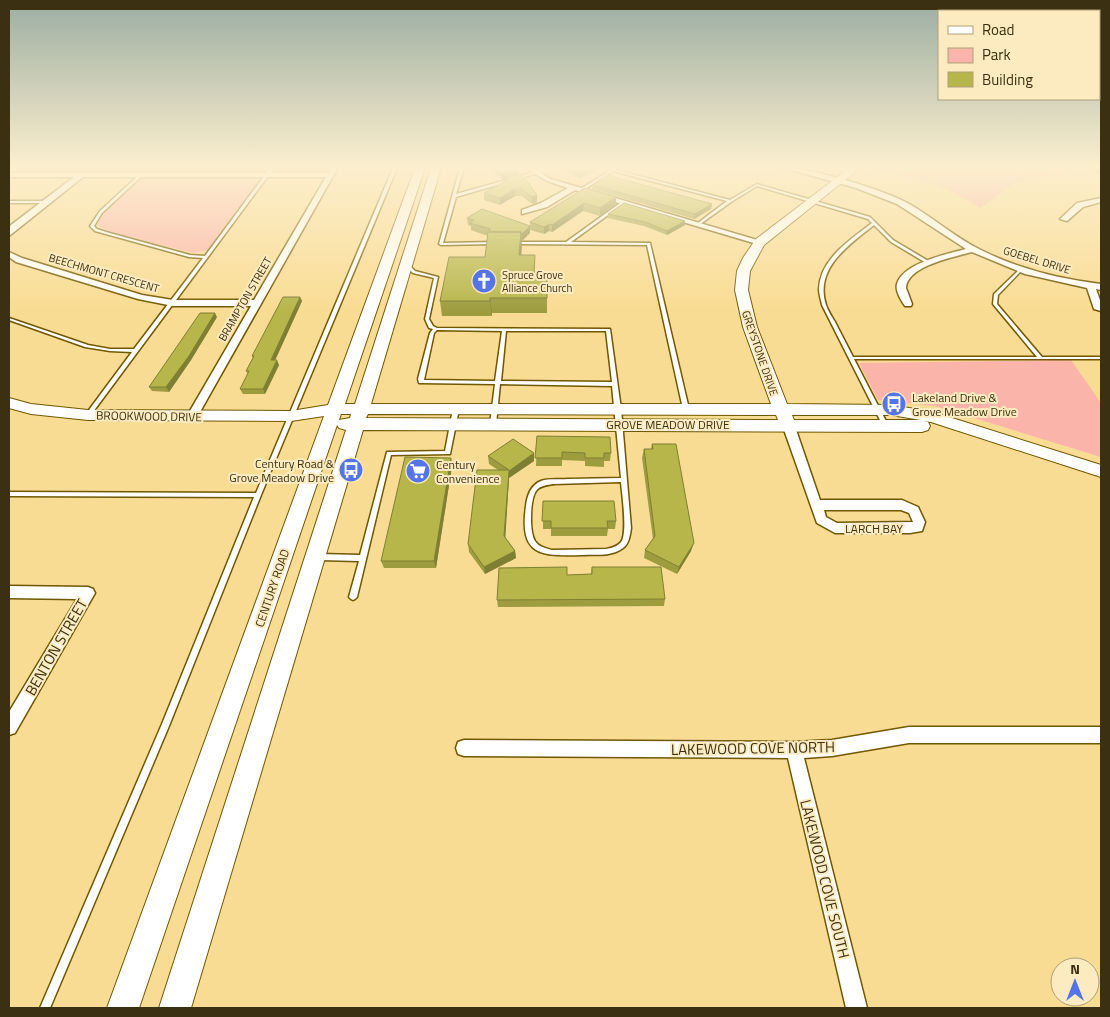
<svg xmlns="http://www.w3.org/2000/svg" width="1110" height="1017" font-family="'Titillium Web',sans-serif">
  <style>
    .green { fill: #fbb4a9 }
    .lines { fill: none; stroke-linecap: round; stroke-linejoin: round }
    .lane-casing { stroke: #705700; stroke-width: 3 }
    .street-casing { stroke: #705700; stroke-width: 3 }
    .secondary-casing { stroke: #705700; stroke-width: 2 }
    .lane { fill: #fff; fill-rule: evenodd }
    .street { fill: #fff; fill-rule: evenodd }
    .secondary { fill: #fff; fill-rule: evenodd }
    .wall { fill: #9d9d40 }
    .shaded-wall { fill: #7f7f34 }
    .building { fill: #b6b64b; stroke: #7f7f34 }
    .labels { text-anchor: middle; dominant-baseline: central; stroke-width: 4; stroke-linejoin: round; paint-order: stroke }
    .far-street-label { font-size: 11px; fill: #3b3012; stroke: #fcebc0 }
    .far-poi-label { font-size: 11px; fill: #3b3012; stroke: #fcebc0; text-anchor: start }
    .poi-label { font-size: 12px; fill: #3b3012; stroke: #fcebc0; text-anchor: start }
    .street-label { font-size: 12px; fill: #3b3012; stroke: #fcebc0 }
    .near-street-label { font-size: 15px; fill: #3b3012; stroke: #fcebc0 }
  </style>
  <rect width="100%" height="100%" fill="#f9dc93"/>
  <!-- green -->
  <path class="green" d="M872,168H1075L1079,174L1053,175L1013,184L981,208L941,186Z
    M142,178H263L208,250L193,253L107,231L97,225L105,212Z
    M1071,360L1101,403V457L935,406L878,400L859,363Z"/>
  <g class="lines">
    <defs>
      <path id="lane" d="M270,168H274L90,416H86L85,415L86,414L132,352L110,351L85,347L9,320V318L88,345L110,349H134L203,258L189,257L95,231L90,226L100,211L140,174H142V176L102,213L94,226L97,229L106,232L190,255L205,256Z
        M393,168H397L261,495L169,726L50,1008H40L162,724L254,497L9,496V492L256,493Z
        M460,168H464L456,194L535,172L538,173L456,197L443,243L494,242L496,243L495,244L441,245L439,244Z
        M614,168H616V170L730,200L757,184L870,217L893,240L930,262V264H928L891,242L874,225C849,245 814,268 826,305C828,311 832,317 835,322C841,334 847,345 853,357H1037L993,304L994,294L1021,268L1023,269L1022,270L998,295L997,304L1042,357H1101V359H854L888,425L885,427L883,426L822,305C821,300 819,294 819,289C820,259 850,240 872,223L868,219L757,186L731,202L699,225H698V223L727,201L613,171L582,191L579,190Z
        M9,201H47L49,202L47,203H9Z
        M623,201L626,202L571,242L650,243L689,409L688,410H684L683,409L647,245L514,244L512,243L514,242H566Z
        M406,264H408L415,271L438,277L429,319L433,326L437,328L610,329L621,409L631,528C630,535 629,544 623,548C611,557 596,554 582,555C540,556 519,556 526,506C527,496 531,485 541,481C549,478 559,480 568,479C585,479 603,478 621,478L612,386L500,384L496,424L493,426L490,424L495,384L419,383L418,379L430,333L433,329L429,328L425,319L434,278L413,273L406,266ZM437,330L502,331L495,381L424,380L434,333ZM506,331H606L612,382L501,381ZM621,482C622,495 628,533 621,542C617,547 611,548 606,549L552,550C545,548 539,547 535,541C529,531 530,500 536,491C540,485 548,485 554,484Z
        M456,407L459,409L450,454L391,455L357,597L355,599L353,600L351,599L349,597L359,561L319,560L317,559L316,557L317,555L319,554L360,555L387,452L445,451L453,409Z"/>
      <path id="street" d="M332,168L337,169L196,419H188L187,416L251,306H173L138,299L16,262L9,257V252L22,258L142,295L173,300H254L326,177H83L9,236V229L11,225L74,177H9V173H328Z
        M526,168H533L551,179L764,242L757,244L575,190L547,207L522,214V210L541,203L568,188L547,181Z
        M784,168C813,168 885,190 911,205C935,219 956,238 981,250C1019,269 1059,279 1101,284V290L1096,289L1101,303V311L1094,309L1087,288L1025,274L972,252C954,257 907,266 906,288L912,304L911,306H905C901,300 895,291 897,284C903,263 947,254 966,249L897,204L856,188Z
        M1101,198V202L1083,207L1067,221L1060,219L1077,203Z
        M788,420L794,424L820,500H902L918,507L925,522L922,531L910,533H835L817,523L782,424ZM824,510H901L909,513L913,522L837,523L826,517Z
        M9,586L88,587L93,589L95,593L15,733L9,735V712L77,599L9,598Z
        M909,727H1101V743H909L832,756L804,758L867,1008H846L788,758L464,756L458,754L456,748L458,742L464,740L794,742L832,740Z"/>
      <path id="secondary" d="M415,168H425L345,404H355L431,168H441L371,404H771L743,327L735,290L737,271L743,258L756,239L849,168H860L764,245L750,271L748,290L757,327L787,404L891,405L933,412L1101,465V477L931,422L924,421L928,422L930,426L928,430L922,432L363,430L191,1008H159L346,430L339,428L337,425L139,1008H107L324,416L291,421L88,420L31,414L9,408V398L31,404L88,410L291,411L328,405ZM341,414H351L350,418L339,420ZM368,414L776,415L778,420L366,418ZM792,415H891L921,420H794Z"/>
    </defs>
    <!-- lane casing -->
    <use href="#lane" class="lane-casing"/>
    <!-- street casing -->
    <use href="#street" class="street-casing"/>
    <!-- secondary casing -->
    <use href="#secondary" class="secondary-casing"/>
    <!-- lane -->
    <use href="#lane" class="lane"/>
    <!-- street -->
    <use href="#street" class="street"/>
    <!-- secondary -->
    <use href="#secondary" class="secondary"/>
  </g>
  <!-- wall -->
  <path class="wall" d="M488,168H516L517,174L537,195V202L532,204L522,196H515L500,205L484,200V193L507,180V178L502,179Z
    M560,168H599V169L580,178L560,170Z
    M1090,168H1101V174H1097Z
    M593,185L712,204L711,209L694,219L592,189Z
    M585,188L616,204L600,216L583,211L552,232L549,231L544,234L530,230V233L521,241V255L536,273H547V313H492V316H442L440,301L485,257L488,236L471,230V226L468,225L467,218L530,226V222Z
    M608,214L685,225L667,235L644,226L608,218Z
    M300,297L302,301L275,360L279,365L265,394H243L240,389L248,374L246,371L253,358L252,356Z
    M217,317L191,360L169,392L152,391L149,387Z
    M537,436L611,453L610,461H604V467L585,466V461L562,460V466H536Z
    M652,444L691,551L677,574L644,558L645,550L653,539L642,458L644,449H651Z
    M488,456L534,461L509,478L505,537L515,551L516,558L485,574L469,552L468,544L498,470L489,464Z
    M451,458L452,466L436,568H384L381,561Z
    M543,501L616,521L615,529H608L607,536H551V529H543Z
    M592,567L665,599L664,606L498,607L497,600L567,575L591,574Z"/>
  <!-- shaded-wall -->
  <path class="shaded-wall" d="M593,168H599V169L580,178L581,174Z
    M517,170L518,175L502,179L501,174Z
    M515,189V196L500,205V198Z
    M537,195V202L532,204V197Z
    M616,197V204L600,216V208Z
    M584,203L583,211L552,232V225Z
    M712,204L711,209L694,219L695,214Z
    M685,221V225L667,235V231Z
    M549,224V231L544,234V227Z
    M530,226V233L522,241V234Z
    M521,232L522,247L520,270L519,255Z
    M300,297L302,301L273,365L271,360Z
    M490,298L492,313V316L490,301Z
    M215,313L217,317L191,360L169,392L166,387Z
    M277,360L279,365L265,394L263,389Z
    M534,453V461L509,478L505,543L504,536L509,471Z
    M451,458L452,466L436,568L434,561Z
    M694,543L691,551L677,574L679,567Z
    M515,551L516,558L485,574L484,567Z"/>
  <!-- building -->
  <path class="building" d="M494,168H516L517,170L501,174Z
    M563,168H593L581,174Z
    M1097,168H1101V170H1100Z
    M521,173L537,195L532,197L522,189H515L500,198L484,193L509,179L507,177Z
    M607,175L712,204L695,214L593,185Z
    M585,188L616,197L600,208L584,203L552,225L549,224L544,227L530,222Z
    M624,203L685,221L667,231L645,222L608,214Z
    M482,209L530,226L522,234H521V232H490V229L470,223L474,220L467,218Z
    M488,232H521L519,255H535L534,273H547V298H490V301H440L449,257H485Z
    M283,297H300L271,360H277L263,389H240L249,371H246L254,356H252Z
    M200,313H215L189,356L166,387H149Z
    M537,436L610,437L611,453H604V458H585V453L562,452V458H535Z
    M513,439L534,453L509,471L504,536L515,551L484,567L468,544L477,470H509L488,456Z
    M652,444H676L694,543L679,567L645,550L655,536L644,449H653Z
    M405,457L451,458L434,561H381Z
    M543,501H614L616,521H607L608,528H551V521H542Z
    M567,567V575L592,574V567H661L665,599L497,600L499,568Z"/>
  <!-- sky -->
  <linearGradient id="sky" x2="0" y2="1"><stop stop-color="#9caea2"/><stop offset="0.54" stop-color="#fcefce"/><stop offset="1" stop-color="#fcefce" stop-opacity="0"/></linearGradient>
  <rect width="1110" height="310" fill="url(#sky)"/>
  <!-- icons -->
  <defs>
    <symbol id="church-disc" viewBox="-11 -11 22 22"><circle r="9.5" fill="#5574e9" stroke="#fcebc0"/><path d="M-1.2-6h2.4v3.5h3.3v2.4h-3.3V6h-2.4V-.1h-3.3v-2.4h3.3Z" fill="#fff"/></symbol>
    <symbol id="bus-disc" viewBox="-11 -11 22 22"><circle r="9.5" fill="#5574e9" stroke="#fcebc0"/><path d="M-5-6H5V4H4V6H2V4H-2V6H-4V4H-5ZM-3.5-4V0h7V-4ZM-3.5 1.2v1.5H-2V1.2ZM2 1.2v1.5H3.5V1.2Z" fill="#fff"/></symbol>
    <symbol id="supermarket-disc" viewBox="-11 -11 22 22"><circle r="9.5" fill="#5574e9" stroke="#fcebc0"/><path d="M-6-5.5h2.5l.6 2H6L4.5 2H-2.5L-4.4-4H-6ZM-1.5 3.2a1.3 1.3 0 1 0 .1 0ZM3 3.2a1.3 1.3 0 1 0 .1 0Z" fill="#fff"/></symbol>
  </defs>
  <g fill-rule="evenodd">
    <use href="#church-disc" x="470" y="267" width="28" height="28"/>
    <use href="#bus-disc" x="880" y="390" width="28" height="28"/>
    <use href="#bus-disc" x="337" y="456" width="28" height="28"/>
    <use href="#supermarket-disc" x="404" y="457" width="28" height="28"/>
  </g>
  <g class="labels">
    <!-- far-street labels -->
    <g class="far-street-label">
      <text transform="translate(1037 260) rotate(17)">GOEBEL DRIVE</text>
      <text transform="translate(104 273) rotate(16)">BEECHMONT CRESCENT</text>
      <text transform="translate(245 299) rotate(-60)">BRAMPTON STREET</text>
      <text transform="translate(760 353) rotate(71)">GREYSTONE DRIVE</text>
    </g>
    <!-- far-poi labels -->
    <g class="far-poi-label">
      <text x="502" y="275">Spruce Grove<tspan x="502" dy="13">Alliance Church</tspan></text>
    </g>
    <!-- poi labels -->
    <g class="poi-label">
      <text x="912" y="397">Lakeland Drive &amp;<tspan x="912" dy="14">Grove Meadow Drive</tspan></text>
      <text x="334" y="463" text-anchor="end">Century Road &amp;<tspan x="334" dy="14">Grove Meadow Drive</tspan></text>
      <text x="436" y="464">Century<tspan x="436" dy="14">Convenience</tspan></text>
    </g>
    <!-- street labels -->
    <g class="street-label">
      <text transform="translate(149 416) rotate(1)">BROOKWOOD DRIVE</text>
      <text x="668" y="424">GROVE MEADOW DRIVE</text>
      <text x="874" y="528">LARCH BAY</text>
      <text transform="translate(272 588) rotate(-71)">CENTURY ROAD</text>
    </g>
    <!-- near-street labels -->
    <g class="near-street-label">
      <text transform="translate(56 647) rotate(-60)">BENTON STREET</text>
      <text transform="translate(753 748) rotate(-1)">LAKEWOOD COVE NORTH</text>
      <text transform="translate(825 879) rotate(76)">LAKEWOOD COVE SOUTH</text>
    </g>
  </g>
  <!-- border -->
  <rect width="1110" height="1017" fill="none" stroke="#3b3012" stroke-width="20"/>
  <!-- legend -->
  <rect x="938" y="10" width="162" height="90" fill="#fcebc0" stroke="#afa07a"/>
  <rect x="948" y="26" width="25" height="8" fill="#ffffff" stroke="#afa07a"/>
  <text x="982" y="35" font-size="15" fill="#3b3012">Road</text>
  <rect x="948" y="48" width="25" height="15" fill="#fbb4a9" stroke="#afa07a"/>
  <text x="982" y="60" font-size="15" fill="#3b3012">Park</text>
  <rect x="948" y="72" width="25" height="15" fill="#b6b64b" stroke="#afa07a"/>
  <text x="982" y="85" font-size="15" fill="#3b3012">Building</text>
  <!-- north arrow -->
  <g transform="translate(1075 982)"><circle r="24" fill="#fcebc0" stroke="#afa07a"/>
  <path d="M0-4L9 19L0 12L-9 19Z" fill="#5574e9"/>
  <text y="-8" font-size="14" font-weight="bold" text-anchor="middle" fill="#3b3012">N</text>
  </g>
</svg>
